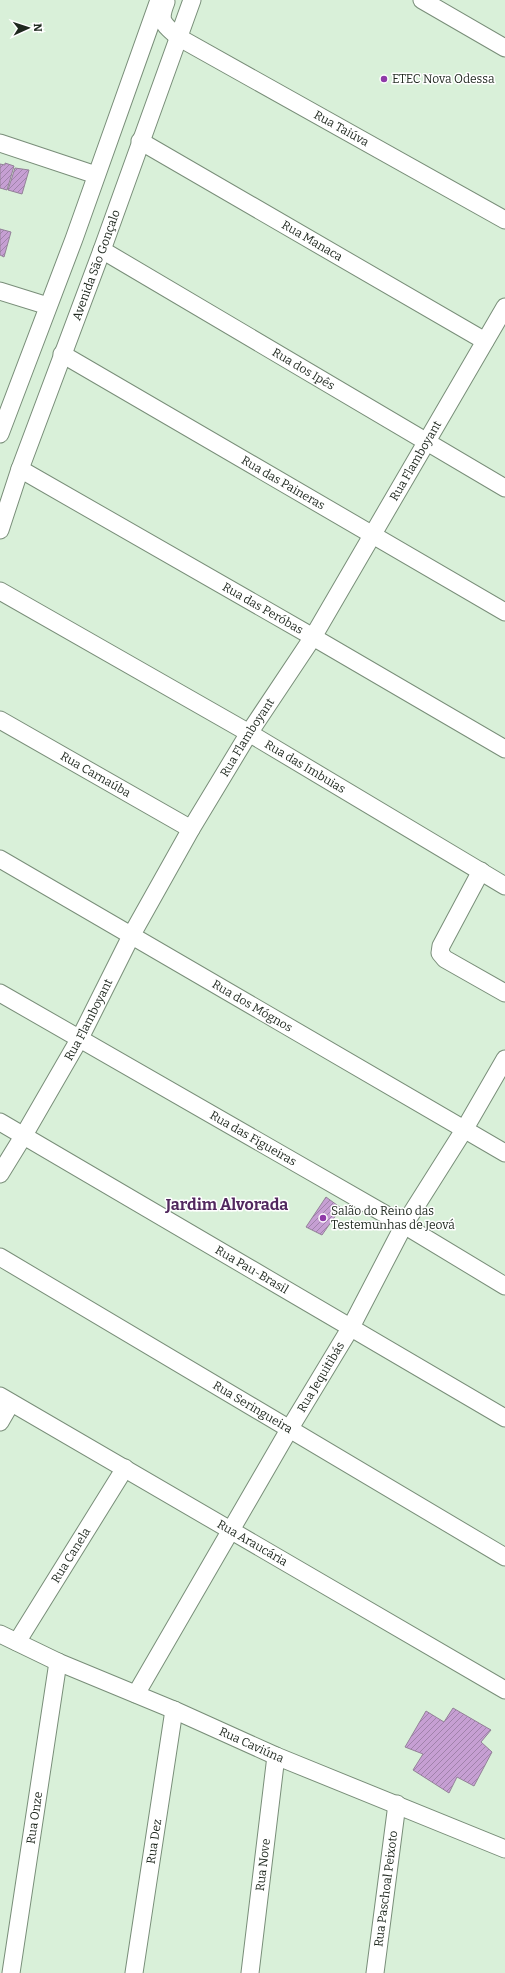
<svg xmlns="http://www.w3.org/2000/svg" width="505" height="1973" font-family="Bitter,serif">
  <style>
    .building { fill: url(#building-hatch); stroke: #938298 }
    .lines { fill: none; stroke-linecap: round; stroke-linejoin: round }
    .minor-casing { stroke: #798e79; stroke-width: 19 }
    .minor { stroke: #fff; stroke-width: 17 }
    .poi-dot { fill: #8f3aa8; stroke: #fff; stroke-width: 1.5 }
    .labels { text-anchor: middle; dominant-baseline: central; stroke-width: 3; stroke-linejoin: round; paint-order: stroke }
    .poi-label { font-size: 12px; fill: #1f281f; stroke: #fff; text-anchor: start }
    .street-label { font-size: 12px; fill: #1f281f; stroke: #fff }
    .district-label { font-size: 16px; font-weight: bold; fill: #51285e; stroke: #fff }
  </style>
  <defs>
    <pattern id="building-hatch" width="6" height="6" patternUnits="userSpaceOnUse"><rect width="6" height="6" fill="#c69fd3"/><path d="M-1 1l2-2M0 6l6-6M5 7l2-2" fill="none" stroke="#a082ab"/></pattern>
  </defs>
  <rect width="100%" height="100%" fill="#d9f0d9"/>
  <!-- building -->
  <path class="building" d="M5,163L14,166L7,190L0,188V164L5,165Z
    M15,168L29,170L22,194L8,190Z
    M0,229L11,232L4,257L0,255Z
    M326,1197L341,1208L322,1235L306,1227Z
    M453,1708L491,1730L481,1742L492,1752L474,1786L457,1777L449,1793L413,1770L423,1754L405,1747L426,1711L444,1722Z"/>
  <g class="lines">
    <defs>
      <g id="minor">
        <path d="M422,0L505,48"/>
        <path id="s1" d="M166,2C158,22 163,23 178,37L505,220"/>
        <path id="s2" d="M140,141L485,341"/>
        <path d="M0,143L96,175"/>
        <path id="s3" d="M102,250L505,488"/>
        <path d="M0,291L48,306"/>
        <path id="s4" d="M62,354L505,612"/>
        <path d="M0,434L74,239L159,0"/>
        <path id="s5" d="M20,469L313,637L505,749"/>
        <path id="s6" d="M0,530L20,469L102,250L192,0"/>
        <path id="s7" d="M0,591L249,733L505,886"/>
        <path id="s8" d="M0,720L191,829"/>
        <path id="s9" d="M0,859L505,1153"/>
        <path d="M481,871L441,946L440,953L445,959L505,993"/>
        <path id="s10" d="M0,993L404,1225L505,1286"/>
        <path id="s11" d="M0,1122L505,1418"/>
        <path id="s12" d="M0,1174L24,1135L80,1038L131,936L191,829L249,733L313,637L505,307"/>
        <path id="s13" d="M0,1257L505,1557"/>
        <path id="s14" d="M0,1396L505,1690"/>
        <path d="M0,1422L11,1403"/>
        <path id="s15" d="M0,1634L58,1662L174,1710L276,1756L505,1849"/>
        <path id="s16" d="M17,1642L125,1468"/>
        <path id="s17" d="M136,1694L290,1428L351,1327L404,1225L464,1130L505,1059"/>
        <path id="s18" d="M11,1973L58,1662"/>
        <path id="s19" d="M134,1973L174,1710"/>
        <path id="s20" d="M250,1973L276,1756"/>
        <path id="s21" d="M375,1973L397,1804"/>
      </g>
    </defs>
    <!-- minor casing -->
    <use href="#minor" class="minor-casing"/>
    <!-- minor -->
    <use href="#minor" class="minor"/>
  </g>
  <!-- markers -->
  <g class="poi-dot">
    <circle cx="384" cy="79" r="4"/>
    <circle cx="323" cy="1218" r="4"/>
  </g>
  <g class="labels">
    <!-- poi labels -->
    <g class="poi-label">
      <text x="392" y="79">ETEC Nova Odessa</text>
      <text x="331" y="1211">Salão do Reino das<tspan x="331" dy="14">Testemunhas de Jeová</tspan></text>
    </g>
    <!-- street labels -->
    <g class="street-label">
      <text stroke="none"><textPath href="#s1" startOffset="229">Rua Taiúva</textPath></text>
      <text stroke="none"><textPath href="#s2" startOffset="199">Rua Manaca</textPath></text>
      <text stroke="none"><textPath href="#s6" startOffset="282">Avenida São Gonçalo</textPath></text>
      <text stroke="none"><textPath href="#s3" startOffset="234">Rua dos Ipês</textPath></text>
      <text stroke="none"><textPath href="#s12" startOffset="826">Rua Flamboyant</textPath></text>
      <text stroke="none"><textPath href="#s4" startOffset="256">Rua das Paineras</textPath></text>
      <text stroke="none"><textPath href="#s5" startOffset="280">Rua das Peróbas</textPath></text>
      <text stroke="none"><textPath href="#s12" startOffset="502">Rua Flamboyant</textPath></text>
      <text stroke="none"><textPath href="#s7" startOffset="352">Rua das Imbuias</textPath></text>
      <text stroke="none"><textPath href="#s8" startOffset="110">Rua Carnaúba</textPath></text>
      <text stroke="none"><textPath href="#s9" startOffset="292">Rua dos Mógnos</textPath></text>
      <text stroke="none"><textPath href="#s12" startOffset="178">Rua Flamboyant</textPath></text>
      <text stroke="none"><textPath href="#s10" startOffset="292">Rua das Figueiras</textPath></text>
      <text stroke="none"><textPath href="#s11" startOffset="292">Rua Pau-Brasil</textPath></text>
      <text stroke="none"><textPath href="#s17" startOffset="367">Rua Jequitibás</textPath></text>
      <text stroke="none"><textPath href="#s13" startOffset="294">Rua Seringueira</textPath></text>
      <text stroke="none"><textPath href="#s14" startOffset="292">Rua Araucária</textPath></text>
      <text stroke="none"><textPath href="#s16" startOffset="102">Rua Canela</textPath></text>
      <text stroke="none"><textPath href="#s15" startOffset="275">Rua Caviúna</textPath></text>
      <text stroke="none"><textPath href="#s18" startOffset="157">Rua Onze</textPath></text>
      <text stroke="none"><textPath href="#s19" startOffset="133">Rua Dez</textPath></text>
      <text stroke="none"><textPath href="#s20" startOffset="109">Rua Nove</textPath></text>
      <text stroke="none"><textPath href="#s21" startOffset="85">Rua Paschoal Peixoto</textPath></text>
    </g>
    <!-- district labels -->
    <g class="district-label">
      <text x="227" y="1204">Jardim Alvorada</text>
    </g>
  </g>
  <!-- north arrow -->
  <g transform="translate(28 28) rotate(87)" stroke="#ffffff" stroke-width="3" paint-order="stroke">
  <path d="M0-3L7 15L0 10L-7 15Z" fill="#1f281f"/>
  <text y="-6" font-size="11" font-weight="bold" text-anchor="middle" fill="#1f281f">N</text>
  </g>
</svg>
